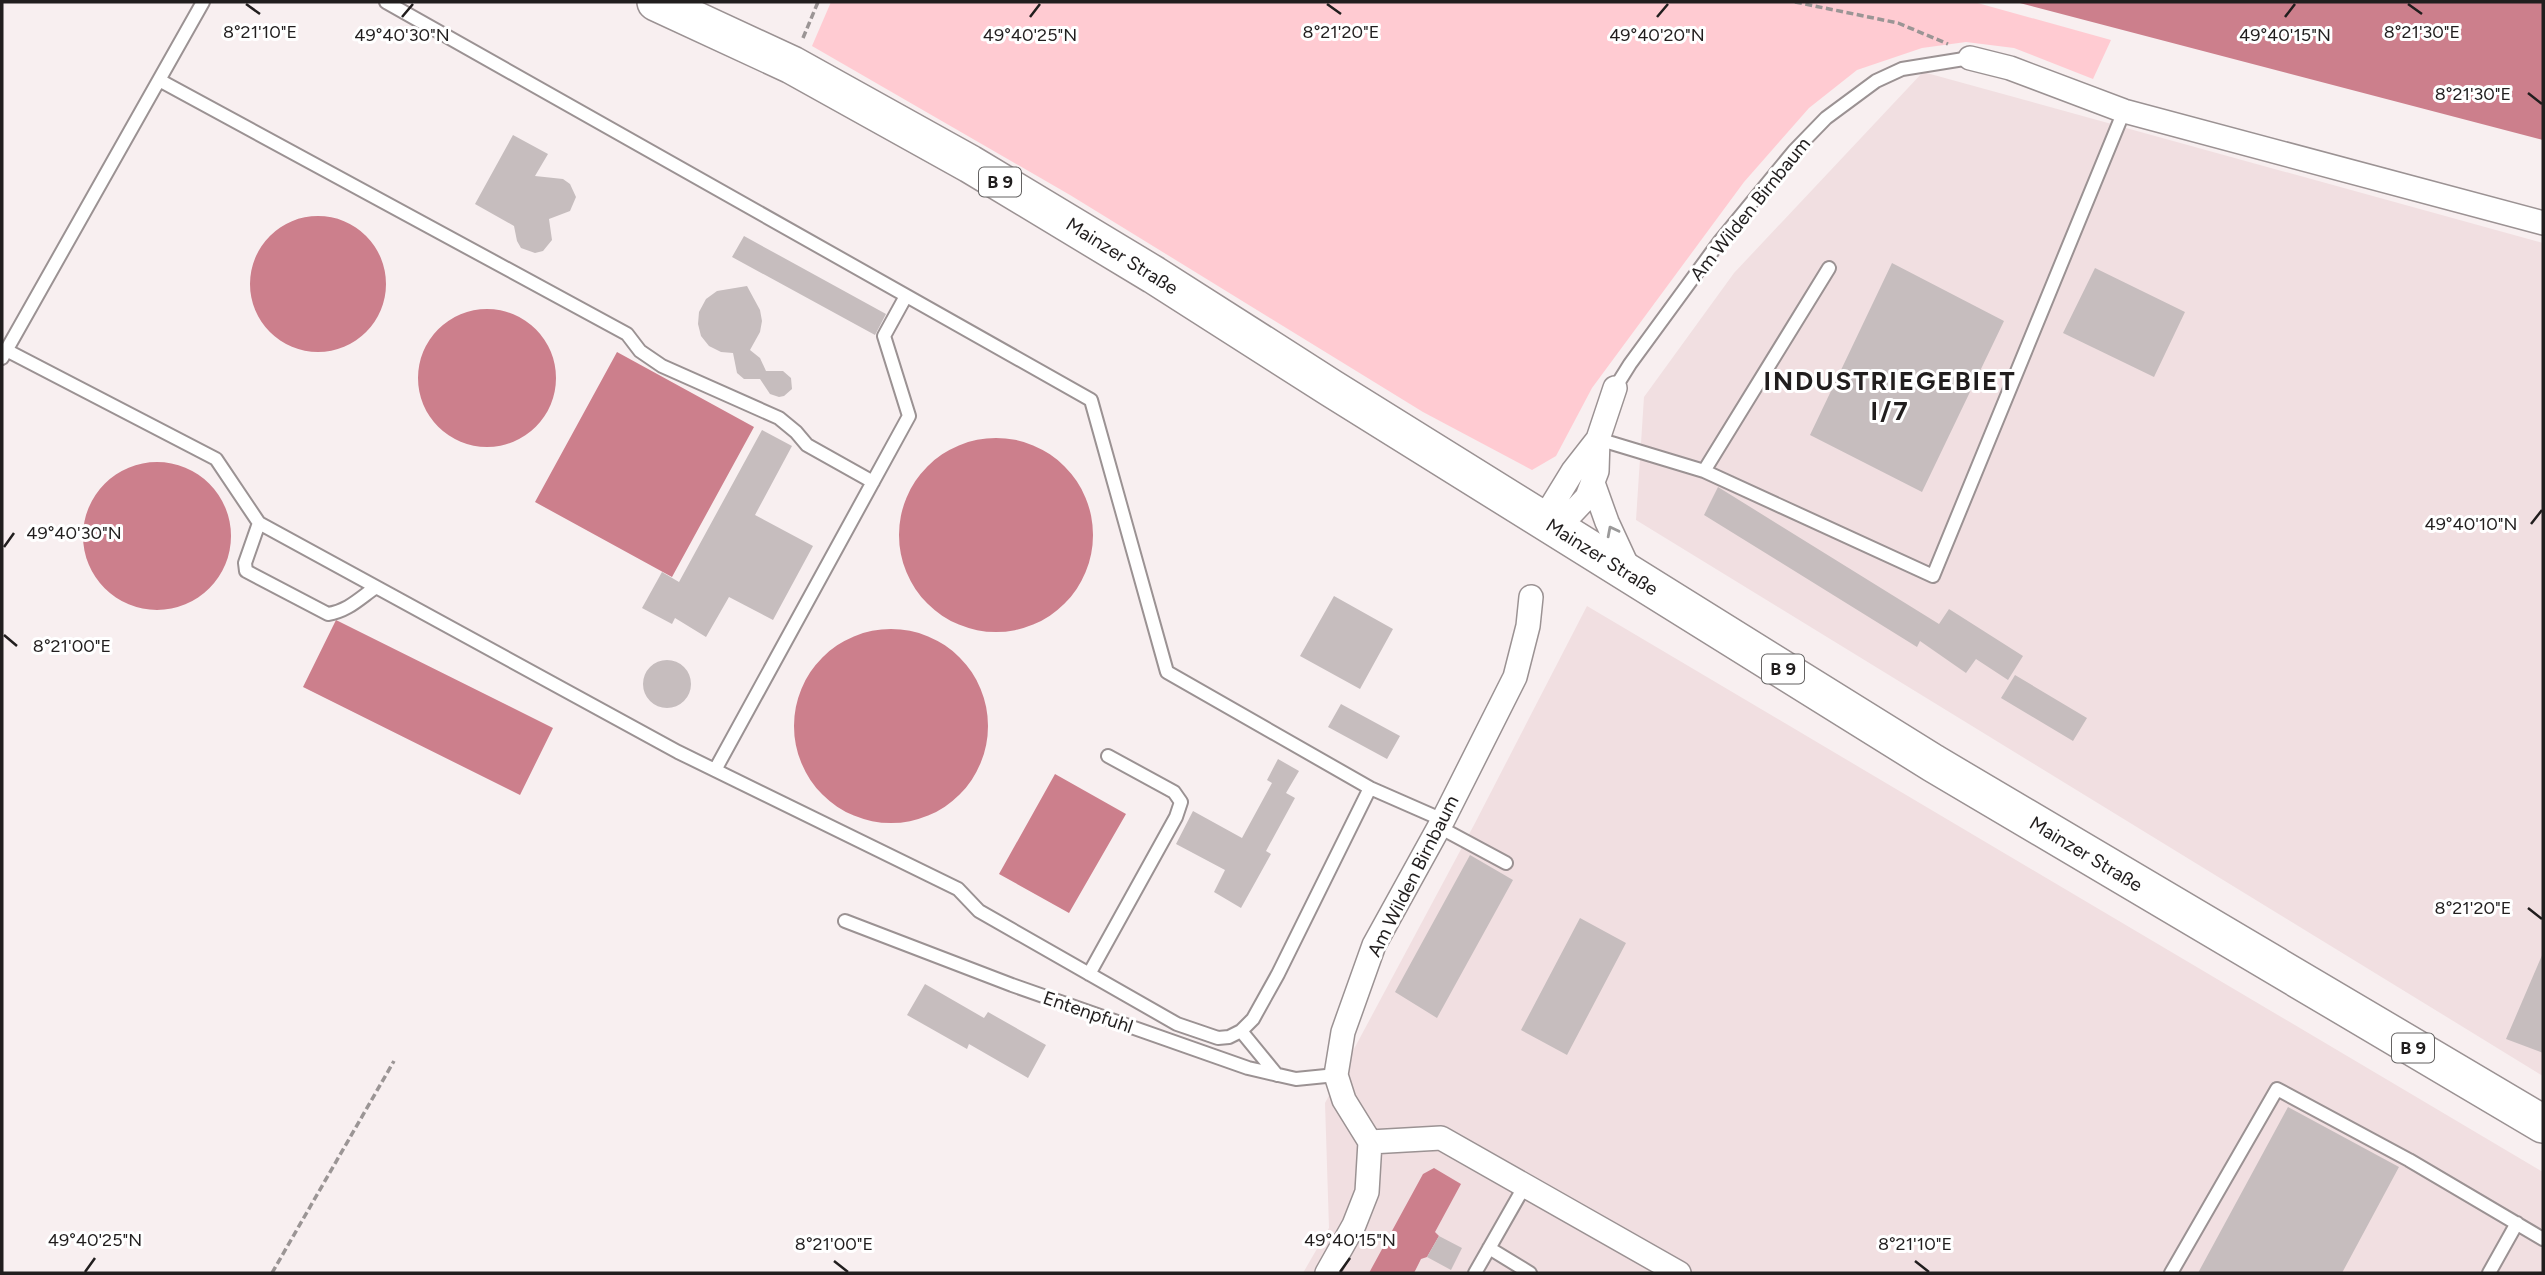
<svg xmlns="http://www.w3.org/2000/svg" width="2545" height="1275" font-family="Figtree,sans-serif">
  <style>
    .built { fill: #f1dfe1 }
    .green { fill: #ffcbd2 }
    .water { fill: #cc7f8c }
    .building { fill: #c6bdbe }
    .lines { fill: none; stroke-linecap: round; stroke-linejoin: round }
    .service-casing { stroke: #9b9293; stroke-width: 16 }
    .minor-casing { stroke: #9b9293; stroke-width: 26 }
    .primary-casing { stroke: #9b9293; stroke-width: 40 }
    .path { stroke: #9b9595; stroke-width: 3.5; stroke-dasharray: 7 3.5; stroke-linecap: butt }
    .service { stroke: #fff; stroke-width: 12 }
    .minor { stroke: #fff; stroke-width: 23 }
    .primary { stroke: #fff; stroke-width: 37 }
    .oneway { stroke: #9b9a9a }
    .ticks { fill: none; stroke: #211e1e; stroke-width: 2.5 }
    .labels { text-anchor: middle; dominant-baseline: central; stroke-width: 6; stroke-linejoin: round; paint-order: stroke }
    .shield { fill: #fff; stroke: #646262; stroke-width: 2 }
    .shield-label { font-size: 18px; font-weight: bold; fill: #211e1e }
    .street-label { font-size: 19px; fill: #211e1e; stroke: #fff }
    .district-label { font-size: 26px; font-weight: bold; letter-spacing: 2px; fill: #211e1e; stroke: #fff }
    .ticks-label { font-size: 18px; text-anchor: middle; fill: #211e1e; stroke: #fff; stroke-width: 6; stroke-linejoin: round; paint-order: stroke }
  </style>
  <rect width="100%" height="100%" fill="#f8eff0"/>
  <!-- built -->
  <path class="built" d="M1923,72L2543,243V1076L1636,520L1644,397L1734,273Z
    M1587,606L2543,1172V1273H1303L1329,1228L1325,1103L1474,825Z"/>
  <!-- green -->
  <path class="green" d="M831,2H1974L2111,40L2093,79L2014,48L1966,42L1922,48L1857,70L1809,108L1744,182L1592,388L1556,456L1532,470L1423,412L1070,195L812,46Z"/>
  <!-- water -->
  <path class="water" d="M2016,2H2543V140Z
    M250 284a68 68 0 1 1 136 0a68 68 0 1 1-136 0Z
    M418 378a69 69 0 1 1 138 0a69 69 0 1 1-138 0Z
    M617,352L754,427L672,577L535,502Z
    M899 535a97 97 0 1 1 194 0a97 97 0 1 1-194 0Z
    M83 536a74 74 0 1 1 148 0a74 74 0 1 1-148 0Z
    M336,620L553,728L520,795L303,687Z
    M794 726a97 97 0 1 1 194 0a97 97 0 1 1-194 0Z
    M1055,774L1126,814L1069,913L999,874Z
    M1434,1168L1461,1184L1435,1232L1439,1236L1427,1257L1421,1259L1414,1273H1369L1423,1174Z"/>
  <!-- building -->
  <path class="building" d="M513,135L548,154L535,176L563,179L570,184L576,197L570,211L549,219L552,240L543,251L535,253L521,248L517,241L514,226L475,204Z
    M744,236L886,314L875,335L732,257Z
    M1892,263L2004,321L1922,492L1810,435Z
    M2095,268L2185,312L2154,377L2063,333Z
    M747,286L760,310L762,321L760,332L750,350L760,358L766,371H783L791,378L792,389L784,396L779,397L770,394L760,379H744L737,373L733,353L721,352L709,346L701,336L698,324L699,312L706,299L717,291Z
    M762,430L792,446L755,515L813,546L773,620L729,597L706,637L675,618L672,624L642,608L662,572L679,582Z
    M1718,487L1939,624L1949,609L2023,656L2008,680L1976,659L1966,673L1920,641L1917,647L1704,515Z
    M1334,596L1393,629L1360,689L1300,656Z
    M643 684a24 24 0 1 1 48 0a24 24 0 1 1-48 0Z
    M2015,675L2087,718L2073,741L2001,698Z
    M1341,704L1400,736L1387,759L1328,727Z
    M1278,759L1299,771L1286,793L1295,798L1266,851L1271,854L1241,908L1214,892L1225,870L1176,844L1193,811L1242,838L1272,783L1267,780Z
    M1470,855L1513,880L1437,1018L1395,992Z
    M1580,918L1626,943L1567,1055L1521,1030Z
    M2543,953V1053L2506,1039Z
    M925,984L984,1018L988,1012L1046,1045L1028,1078L969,1044L967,1049L907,1015Z
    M2288,1107L2399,1167L2342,1273H2198Z
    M1439,1236L1462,1248L1451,1270L1427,1257Z"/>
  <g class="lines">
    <defs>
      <path id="service" d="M386,2L1091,400L1167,672L1370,788L1443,820
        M159,80L627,334L640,351L662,366L779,418L796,432L807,445L873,482
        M6,350L216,459L259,523L678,752L958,889L979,911L1177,1024L1218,1038L1229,1037L1241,1031L1253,1019L1278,974L1370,788
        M2,358L203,2
        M1615,388L1630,364L1720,241L1794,151L1826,118L1876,81L1902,69L1970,58
        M1598,439L1704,471L1933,576L2124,111
        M1704,471L1829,268
        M259,523L245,563L246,571L328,614C348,611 360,598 376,587
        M715,770L909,416L884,336L906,296
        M1439,827L1506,863
        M845,921L1012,985L1248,1068L1296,1079L1336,1075
        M1089,974L1176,817L1181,802L1174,792L1108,756
        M1241,1031L1277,1075
        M1489,1248L1530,1273
        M1475,1273L1524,1187
        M2171,1273L2277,1089L2409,1160L2543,1239
        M2489,1273L2517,1223"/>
      <path id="minor" d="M1970,58L2010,68L2124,111L2543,223
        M1593,483L1607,522L1631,574
        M1543,520L1573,471L1598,439
        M1550,525L1573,512L1587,497L1597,471L1598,439L1615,388
        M1370,1142L1441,1138L1679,1273
        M1327,1273L1354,1225L1367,1192L1370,1142L1344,1100L1336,1075L1343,1032L1374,945L1443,820L1515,677L1528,626L1531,597"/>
      <path id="primary" d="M656,2L792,65L970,164L1154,275L1331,388L1933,763L2543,1124"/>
    </defs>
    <!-- service casing -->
    <use href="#service" class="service-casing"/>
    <!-- minor casing -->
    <use href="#minor" class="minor-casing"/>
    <!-- primary casing -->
    <use href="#primary" class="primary-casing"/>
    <!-- path -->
    <path class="path" d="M1795,2L1898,23L1948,44
      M803,38L818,2
      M272,1273L394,1061"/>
    <!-- service -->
    <use href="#service" class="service"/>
    <!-- minor -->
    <use href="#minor" class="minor"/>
    <!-- primary -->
    <use href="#primary" class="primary"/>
  </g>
  <!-- one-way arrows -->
  <defs><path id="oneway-chevron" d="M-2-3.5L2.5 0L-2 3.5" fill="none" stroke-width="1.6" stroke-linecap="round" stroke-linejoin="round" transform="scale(1.75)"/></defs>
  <use class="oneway" href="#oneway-chevron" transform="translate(1612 531) rotate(-117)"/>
  <!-- ticks -->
  <path class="ticks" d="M246,4L260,14M1327,4L1341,14M2408,4L2422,14M402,17L413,4M1030,17L1040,4M1657,17L1668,4M2285,17L2295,4M2528,93L2542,104M2531,524L2542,510M4,547L14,533M4,635L17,646M2528,908L2542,919M834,1261L848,1272M1915,1261L1929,1272M85,1272L95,1258M1340,1272L1350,1258"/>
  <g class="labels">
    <!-- shield labels -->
    <g class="shield">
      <rect x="979" y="167.5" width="42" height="29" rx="5"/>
      <rect x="1762" y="654.5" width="42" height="29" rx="5"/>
      <rect x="2392" y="1033.5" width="42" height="29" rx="5"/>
    </g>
    <g class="shield-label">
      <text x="1000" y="182">B 9</text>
      <text x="1783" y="669">B 9</text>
      <text x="2413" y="1048">B 9</text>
    </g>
    <!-- street labels -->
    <g class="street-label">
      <text transform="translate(1750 209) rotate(-51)">Am Wilden Birnbaum</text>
      <text transform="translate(1122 256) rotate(32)">Mainzer Straße</text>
      <text transform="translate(1602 557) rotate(32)">Mainzer Straße</text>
      <text transform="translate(2086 854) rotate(31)">Mainzer Straße</text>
      <text transform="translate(1413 876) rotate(-63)">Am Wilden Birnbaum</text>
      <text transform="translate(1088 1012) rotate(19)">Entenpfuhl</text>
    </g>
    <!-- district labels -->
    <g class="district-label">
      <text x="1890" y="381">INDUSTRIEGEBIET<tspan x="1890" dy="30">I/7</tspan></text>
    </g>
  </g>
  <g class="ticks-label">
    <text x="2422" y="38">8°21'30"E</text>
    <text x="260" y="38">8°21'10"E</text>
    <text x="1341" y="38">8°21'20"E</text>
    <text x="402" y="41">49°40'30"N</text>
    <text x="1030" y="41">49°40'25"N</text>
    <text x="1657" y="41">49°40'20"N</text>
    <text x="2285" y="41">49°40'15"N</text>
    <text x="2473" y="100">8°21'30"E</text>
    <text x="2471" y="530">49°40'10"N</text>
    <text x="74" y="539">49°40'30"N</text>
    <text x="72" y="652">8°21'00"E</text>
    <text x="2473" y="914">8°21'20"E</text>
    <text x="95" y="1246">49°40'25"N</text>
    <text x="1350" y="1246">49°40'15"N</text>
    <text x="834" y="1250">8°21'00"E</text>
    <text x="1915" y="1250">8°21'10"E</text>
  </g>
  <!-- border -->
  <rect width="2545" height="1275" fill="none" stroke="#211e1e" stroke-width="7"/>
</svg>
